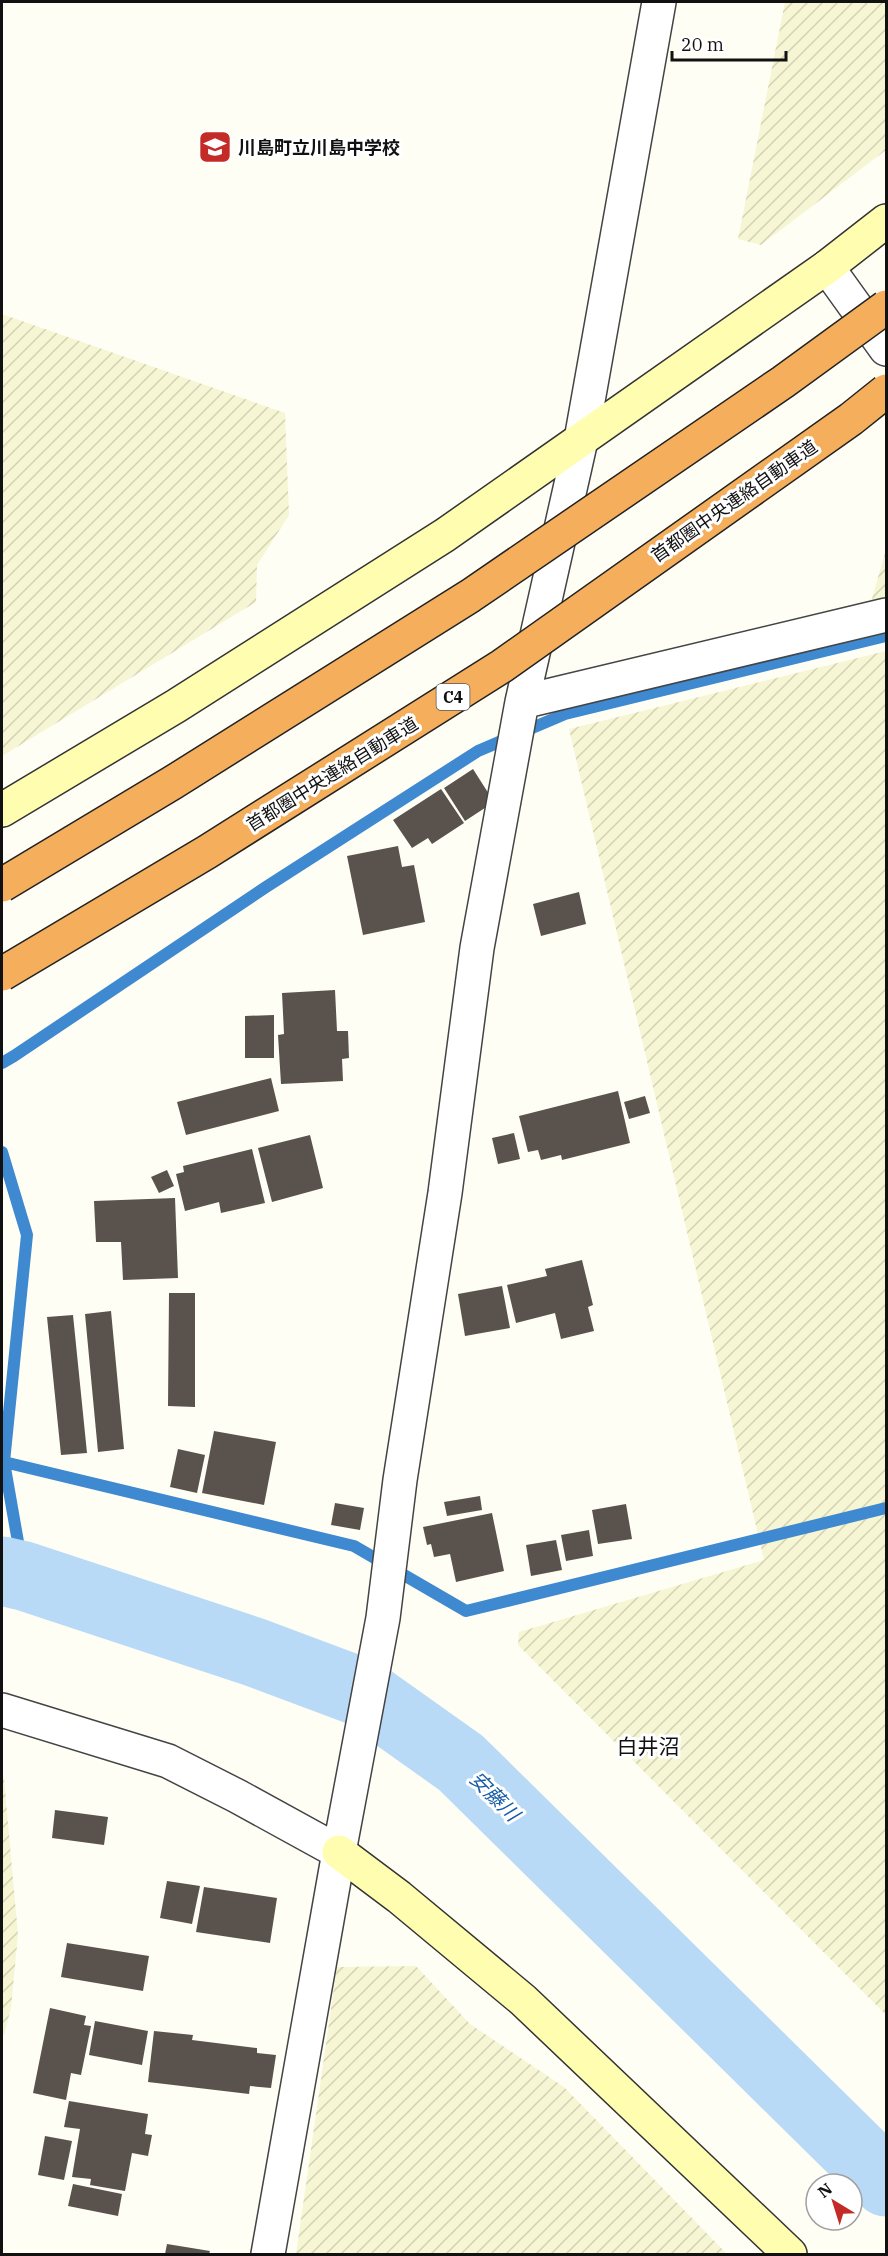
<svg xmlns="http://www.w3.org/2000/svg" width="888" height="2256" font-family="'IBM Plex Serif','Noto Sans JP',serif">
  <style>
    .farmland { fill: url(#farmland-furrows) }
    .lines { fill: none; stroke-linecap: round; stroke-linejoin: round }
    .stream { stroke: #3e89cf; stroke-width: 12 }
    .river { stroke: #b9daf7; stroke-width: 69 }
    .building { fill: #5a534d }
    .street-casing { stroke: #444; stroke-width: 36 }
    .secondary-casing { stroke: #333; stroke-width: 36 }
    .street { stroke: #fff; stroke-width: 33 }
    .secondary { stroke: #fffdb0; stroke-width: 33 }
    .highway-bridge-casing { stroke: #222; stroke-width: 36; stroke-linecap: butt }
    .highway-bridge { stroke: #f5af5c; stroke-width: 33 }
    .labels { text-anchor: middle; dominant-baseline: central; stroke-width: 6; stroke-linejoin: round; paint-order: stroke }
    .shield { fill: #fff; stroke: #585858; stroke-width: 1.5 }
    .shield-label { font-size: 16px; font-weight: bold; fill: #111 }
    .poi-label { font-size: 18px; font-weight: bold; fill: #111; stroke: #fff; text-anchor: start }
    .street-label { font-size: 18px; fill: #111; stroke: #fff }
    .water-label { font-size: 20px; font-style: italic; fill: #175ba6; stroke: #fff }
    .quarter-label { font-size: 21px; fill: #111; stroke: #fff }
  </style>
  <defs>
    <pattern id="farmland-furrows" width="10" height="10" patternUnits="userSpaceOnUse" patternTransform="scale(1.5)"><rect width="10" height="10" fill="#f6f6d4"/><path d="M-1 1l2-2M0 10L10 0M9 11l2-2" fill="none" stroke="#d2d2b5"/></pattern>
  </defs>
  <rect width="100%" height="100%" fill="#fffef5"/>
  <!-- farmland -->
  <path class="farmland" d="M785,2H886V150L761,245L738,239Z
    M2,314L285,413L289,515L257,565L256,602L2,756Z
    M886,549V602L870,606Z
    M886,651V2015L518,1645L519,1632L764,1560L569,729Z
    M2,1777L4,1778L18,1935L11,2008L4,2035H2Z
    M416,1966L470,2024L564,2087L727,2254H296L337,1967Z"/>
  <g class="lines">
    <!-- stream -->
    <path class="stream" d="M2,1063L14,1056L266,887L478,751L565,714L886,636
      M2,1152L27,1235L4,1462L24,1576
      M4,1462L354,1546L466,1611L886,1508"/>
    <!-- river -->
    <path class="river" d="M2,1571L24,1576L254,1652L361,1692L461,1763L886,2182"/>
  </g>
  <!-- building -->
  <path class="building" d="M473,769L494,802L465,821L444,788Z
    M441,789L464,823L432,844L428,838L412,848L393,820Z
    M398,846L402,867L414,865L425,922L363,935L347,856Z
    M579,892L586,924L541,936L533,904Z
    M335,990L337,1031H348L349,1058L342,1059L343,1081L281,1084L278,1035L284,1034L282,993Z
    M274,1015V1058H245V1016Z
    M271,1078L279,1111L186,1135L177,1102Z
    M618,1091L630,1143L562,1160L561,1155L541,1160L538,1150L528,1152L519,1116Z
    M645,1096L650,1113L629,1119L624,1102Z
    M514,1133L520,1159L498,1164L492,1138Z
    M310,1135L323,1188L272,1202L258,1148Z
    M252,1149L265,1203L221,1213L219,1202L185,1211L176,1174L184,1172L183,1166Z
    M167,1170L174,1186L159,1193L151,1177Z
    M175,1198L178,1278L123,1280L121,1242H96L94,1201Z
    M582,1260L593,1305L588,1307L594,1331L561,1339L555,1313L516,1323L507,1285L547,1276L545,1269Z
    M502,1286L510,1328L465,1336L458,1294Z
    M169,1293H195V1407L168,1406Z
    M111,1311L124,1449L98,1452L85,1314Z
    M73,1315L87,1453L61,1455L47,1317Z
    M214,1431L276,1442L264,1505L202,1493Z
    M178,1449L205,1455L197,1493L170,1487Z
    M480,1496L482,1510L447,1516L444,1502Z
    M335,1503L364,1508L360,1530L331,1525Z
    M626,1504L632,1539L598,1544L592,1510Z
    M492,1513L504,1571L456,1582L450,1554L434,1557L431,1544L427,1545L423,1527Z
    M589,1530L593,1556L566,1561L561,1535Z
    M556,1540L562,1570L531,1576L526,1545Z
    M55,1810L108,1817L104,1845L52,1838Z
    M167,1881L200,1886L192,1924L160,1918Z
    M204,1887L277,1898L270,1943L196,1932Z
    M67,1943L149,1956L143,1991L61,1977Z
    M50,2008L86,2016L84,2025L91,2026L81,2075L71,2073L66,2100L33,2093Z
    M95,2021L148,2031L142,2065L89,2055Z
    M154,2031L193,2035L192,2040L257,2048V2053L276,2055L271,2088L250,2086L249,2094L148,2082Z
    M69,2101L148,2114L145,2134L152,2135L148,2156L132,2153L125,2191L90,2185L91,2179L72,2177L80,2129L64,2127Z
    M45,2136L72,2141L64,2180L38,2175Z
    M73,2184L122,2194L118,2216L68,2206Z
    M167,2244L210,2251L209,2254H165Z"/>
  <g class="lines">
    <defs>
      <path id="street" d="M827,267L886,349
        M522,702L886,615
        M2,1710L168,1761L237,1796L339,1852
        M268,2254L339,1852L383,1618L400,1480L445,1193L477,948L522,702L581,440L659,2"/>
      <path id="secondary" d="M2,810L176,706L445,535L827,267L886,221
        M339,1852L399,1897L523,2000L790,2254"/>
    </defs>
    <!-- street casing -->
    <use href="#street" class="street-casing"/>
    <!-- secondary casing -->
    <use href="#secondary" class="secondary-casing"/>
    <!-- street -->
    <use href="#street" class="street"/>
    <!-- secondary -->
    <use href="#secondary" class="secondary"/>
    <defs>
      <path id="highway-bridge" d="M2,885L172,783L470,596L783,382L886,307
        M2,974L207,852L502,666L851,419L886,391"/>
    </defs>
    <!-- highway-bridge casing -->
    <use href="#highway-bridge" class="highway-bridge-casing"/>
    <!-- highway-bridge -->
    <use href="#highway-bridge" class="highway-bridge"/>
  </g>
  <!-- icons -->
  <defs>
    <symbol id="school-square" viewBox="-11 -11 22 22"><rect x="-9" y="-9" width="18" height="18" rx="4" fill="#c42b26" stroke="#fff"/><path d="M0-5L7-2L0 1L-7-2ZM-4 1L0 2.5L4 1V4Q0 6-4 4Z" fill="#fff"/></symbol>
  </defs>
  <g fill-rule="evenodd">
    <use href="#school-square" x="196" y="128" width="38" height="38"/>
  </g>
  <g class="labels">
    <!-- shield labels -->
    <rect class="shield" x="436.5" y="684" width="33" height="26" rx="4.5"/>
    <g class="shield-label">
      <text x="453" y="697">C4</text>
    </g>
    <!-- poi labels -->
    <g class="poi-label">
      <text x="238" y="147">川島町立川島中学校</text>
    </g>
    <!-- street labels -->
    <g class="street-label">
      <text transform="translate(734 501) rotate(-35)">首都圏中央連絡自動車道</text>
      <text transform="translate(332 774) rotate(-32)">首都圏中央連絡自動車道</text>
    </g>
    <!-- water labels -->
    <g class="water-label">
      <text transform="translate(495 1796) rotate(45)">安藤川</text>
    </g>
    <!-- quarter labels -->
    <g class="quarter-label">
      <text x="648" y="1746">白井沼</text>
    </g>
  </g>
  <!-- border -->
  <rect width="888" height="2256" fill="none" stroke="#111111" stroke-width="6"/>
  <!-- north arrow -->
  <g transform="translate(834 2202) rotate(322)"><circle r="28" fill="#ffffff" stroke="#a0a0a0" stroke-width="1.5"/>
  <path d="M0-4.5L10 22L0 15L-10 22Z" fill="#c42b26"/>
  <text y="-9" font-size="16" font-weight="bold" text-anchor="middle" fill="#111111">N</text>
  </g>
  <!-- scale -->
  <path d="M672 51v9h114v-9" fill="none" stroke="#111111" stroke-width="3"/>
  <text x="681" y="51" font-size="18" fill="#111111" stroke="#ffffff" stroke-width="4.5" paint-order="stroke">20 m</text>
</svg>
